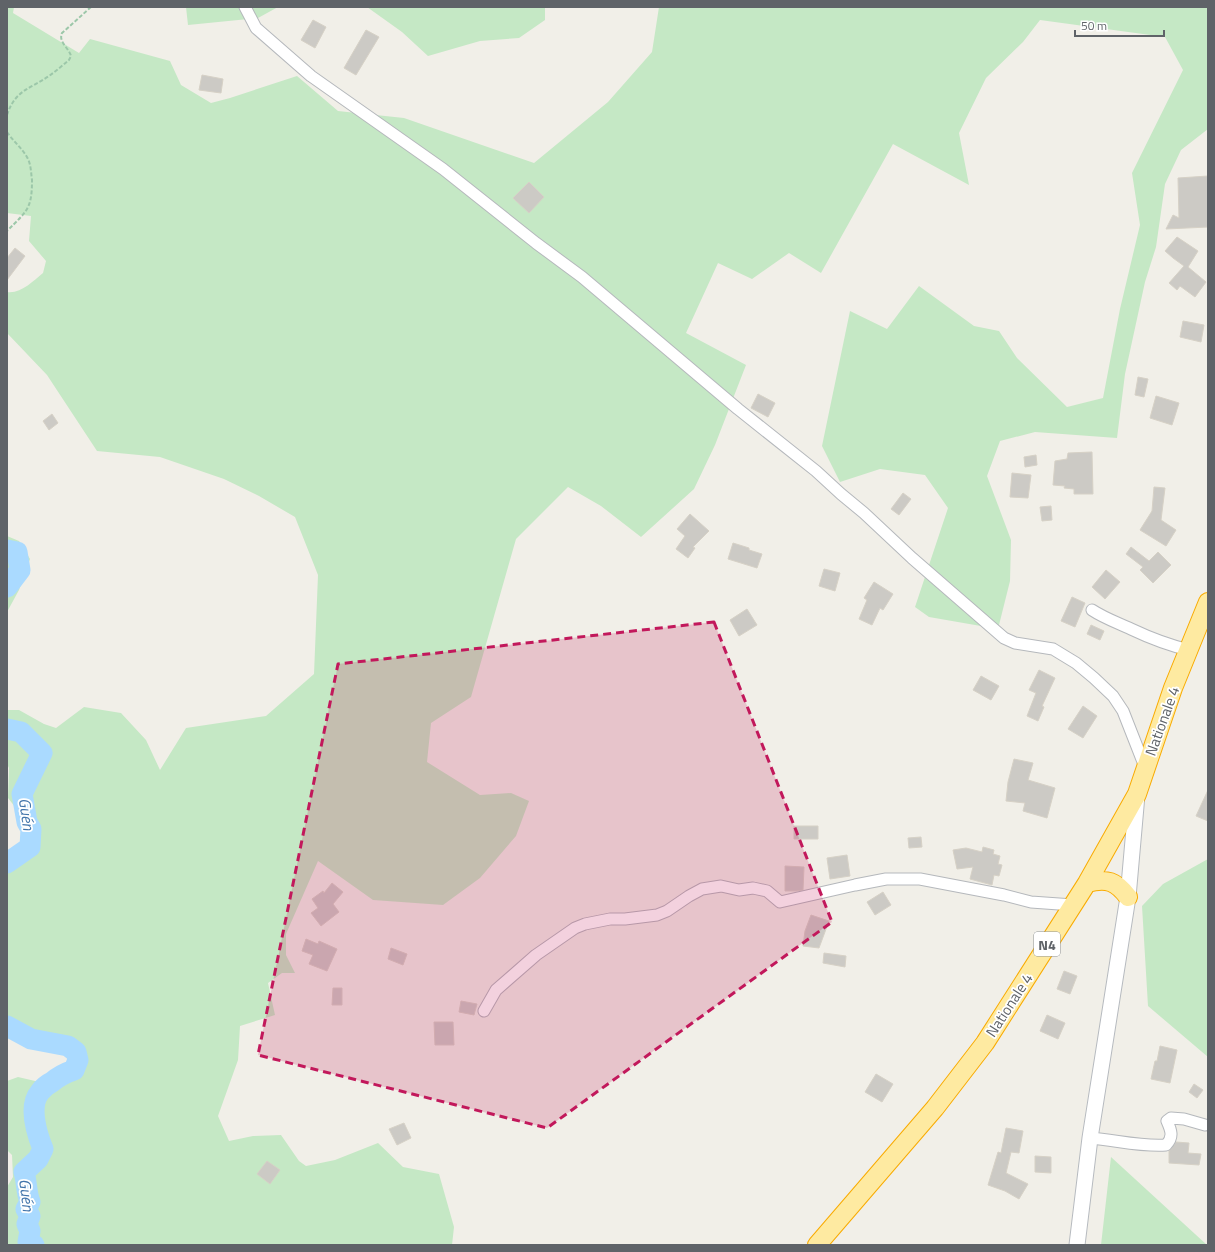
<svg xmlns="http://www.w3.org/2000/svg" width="1215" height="1252" font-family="'Titillium Web',sans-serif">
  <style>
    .green { fill: #c5e8c5 }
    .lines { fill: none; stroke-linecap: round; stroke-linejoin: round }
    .river { stroke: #aadaff; stroke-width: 21 }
    .building { fill: #cccac5; stroke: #d6d1c6 }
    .minor-casing { stroke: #b5b8bc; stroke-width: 13 }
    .secondary-casing { stroke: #b6babf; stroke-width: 17 }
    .trunk-casing { stroke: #f9ab00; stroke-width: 20 }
    .path { stroke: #9cc7a9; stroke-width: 2; stroke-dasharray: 4 2; stroke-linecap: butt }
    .minor { stroke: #fff; stroke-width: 11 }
    .secondary { stroke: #fff; stroke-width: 15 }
    .trunk { stroke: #feeaa1; stroke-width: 18 }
    .marked { fill: #c2185b; fill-opacity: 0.2; stroke: #c2185b; stroke-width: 3; stroke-dasharray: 8 5; stroke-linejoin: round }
    .labels { text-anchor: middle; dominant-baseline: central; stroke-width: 3.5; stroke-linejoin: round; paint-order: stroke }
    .shield { fill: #fff; stroke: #8f9295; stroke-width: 1 }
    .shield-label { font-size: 14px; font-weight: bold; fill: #5f6368 }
    .street-label { font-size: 15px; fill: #5f6368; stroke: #fff }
    .water-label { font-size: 16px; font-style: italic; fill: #4174aa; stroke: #fff }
  </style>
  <rect width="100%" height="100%" fill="#f1efe8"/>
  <!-- green -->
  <path class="green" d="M7,7H14L13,13L79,53L90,39L170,61L181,85L211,103L230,98L297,76L338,111L404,118L534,163L608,102L652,52L659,7H1208V129L1181,150L1165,184L1156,247L1145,282L1125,374L1117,438L1035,432L1000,441L987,476L1011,540L1010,581L998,629L929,617L915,607L948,508L925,475L880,469L840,482L822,446L850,311L887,329L919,286L974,326L999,331L1017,358L1067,407L1103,398L1120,309L1140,225L1132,173L1183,70L1165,37L1040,20L1023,42L986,78L959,133L969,185L893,144L821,273L789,253L752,279L718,263L686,333L746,365L715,445L694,489L641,537L601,506L568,487L516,539L471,697L431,723L427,762L480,795L511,793L529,801L516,836L480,878L443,905L373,900L318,861L286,934V955L295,973H282L268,983L275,1015L240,1026L238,1060L218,1116L229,1141L253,1136L281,1135L299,1161L306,1166L335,1160L378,1143L403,1167L439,1174L454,1227L452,1245H7V1187L13,1177L12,1155L7,1150V1081L18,1077L48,1084L63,1073L74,1070L78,1060L76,1052L68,1046L31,1039L7,1026V863L30,847L31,829L27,822L8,798L9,768L7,764V710H19L44,724L56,728L84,707L121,713L146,740L160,770L186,728L266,716L314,674L318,575L295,517L259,496L224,479L160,457L97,451L47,375L7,333V292C21,294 33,281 43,273L46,261L29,241L31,216L7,213Z
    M186,7H278L258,18L188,25Z
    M367,7H545V20L519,38L480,41L428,56L402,32Z
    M7,536L19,541L30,559L19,590L7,612Z
    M1208,859V1057L1148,1006L1142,906L1163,884Z
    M1111,1157L1207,1245H1101Z"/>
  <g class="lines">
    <!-- river -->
    <path class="river" d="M7,550L17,552L20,570L7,587
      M7,729L21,732L42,753L22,794L27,822L31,829L30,847L7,863
      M7,1026L31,1039L68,1046L76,1052L78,1060L74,1070C65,1073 59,1076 52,1082C48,1084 43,1088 40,1092C28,1106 37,1134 43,1149L38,1159L24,1172C27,1182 26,1192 30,1202L26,1209L30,1216L27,1224L30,1231L28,1242L34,1245"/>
  </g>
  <!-- building -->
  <path class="building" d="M313,20L326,27L315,48L301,40Z
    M366,30L379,37L356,75L344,68Z
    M202,75L223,79L221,93L199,90Z
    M1208,176V227L1166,229L1173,215L1179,218L1178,178Z
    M529,182L544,197L529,213L513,198Z
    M1177,237L1198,251L1188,267L1206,282L1195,297L1180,286L1177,290L1169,283L1184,266L1173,258L1165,251Z
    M15,248L25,256L7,280V258Z
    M1183,321L1204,325L1201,342L1180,337Z
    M1138,377L1148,379L1144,397L1135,395Z
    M758,394L775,403L768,417L751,408Z
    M1156,396L1179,403L1172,425L1150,418Z
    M52,414L58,423L49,430L43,421Z
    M1092,452L1093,494H1074V489L1064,488L1065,486L1053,485L1055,461L1067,459L1068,453Z
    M1036,455L1037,465L1025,467L1024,457Z
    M1012,473L1031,475L1028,498L1010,497Z
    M1154,487L1165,488L1161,520L1176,530L1166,546L1140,530L1152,511Z
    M903,493L911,499L899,515L891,509Z
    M1051,506L1052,520L1042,521L1040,507Z
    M690,514L709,531L693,547L695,548L688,558L676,549L685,536L677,529Z
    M733,543L749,548V550L762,554L757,568L728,559Z
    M1131,547L1149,561L1158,552L1171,565L1153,583L1140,570L1143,567L1126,554Z
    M824,569L840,573L835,591L819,586Z
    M1106,570L1120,582L1105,599L1092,587Z
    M874,582L893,594L883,610L880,608L872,625L859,619L867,600L864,598Z
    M1072,597L1085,603L1075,627L1061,621Z
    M747,609L757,625L739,636L730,620Z
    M1091,625L1104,631L1100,640L1087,634Z
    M1039,670L1055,678L1042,706L1044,707L1038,721L1027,716L1036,693L1029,690Z
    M981,676L999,686L991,700L973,690Z
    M1083,706L1097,716L1083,738L1068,729Z
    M1014,759L1033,763L1028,780L1055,788L1047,818L1023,811L1025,803L1006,801L1008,782Z
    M1208,790V821L1196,816Z
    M794,826H818V839H794Z
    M921,837L922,847L909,848L908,838Z
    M983,847L994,850L993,854L1000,856L998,864L1002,865L999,876L994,875L992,885L970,879L973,867L957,869L953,850L966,848L982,852Z
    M847,855L850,876L830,879L827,858Z
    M785,866L804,867L803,890L796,891H785Z
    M332,883L343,892L333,904L339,912L321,926L311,913L318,908L312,899L323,891L324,893Z
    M883,892L891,905L875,915L867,902Z
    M811,915L829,921L819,948L803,946L805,931Z
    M306,939L318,944L319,941L337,949L327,971L309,964L313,955L302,951Z
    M391,948L407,954L403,965L388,959Z
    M824,953L846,956L845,967L823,963Z
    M1064,971L1077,976L1070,994L1057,989Z
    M333,988H342V1005H332Z
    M461,1001L477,1004L474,1015L459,1012Z
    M1047,1015L1065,1023L1058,1039L1040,1031Z
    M434,1022H453L454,1045H435Z
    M1160,1046L1177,1050L1170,1083L1151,1079L1155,1061H1157Z
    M876,1074L893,1084L882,1102L865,1092Z
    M1194,1084L1203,1090L1197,1098L1189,1092Z
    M404,1123L411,1138L397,1145L389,1129Z
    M1006,1128L1023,1131L1019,1153L1011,1152L1006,1173L1028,1184L1019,1199L1005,1191L988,1185L998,1152L1001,1153Z
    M1176,1142L1189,1143L1188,1153L1201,1154L1199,1165L1169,1163V1151Z
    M1035,1156L1051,1157V1173L1035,1172Z
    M267,1161L280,1170L270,1184L257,1174Z"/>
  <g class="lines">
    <defs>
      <path id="minor" d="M245,7L256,28L311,76L443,169L536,243L582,277L738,409L816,471L841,494L864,513L912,558L1004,638L1015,643L1053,649L1076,663L1094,678L1113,696L1123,711L1145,767
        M1092,610C1104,618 1118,623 1131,629C1150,638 1168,645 1189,650
        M484,1011L496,990L536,955L575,928L585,924L610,919H625L657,915L667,911L689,896L702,889L721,886L739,890L753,888L767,891L780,902L855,885L886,879H920L1004,895L1031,902L1073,905
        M1090,1138C1116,1140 1141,1147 1166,1145C1174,1137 1171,1130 1167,1121L1171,1118L1184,1119L1205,1125"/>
      <path id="secondary" d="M1077,1245L1090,1138L1128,897L1137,795"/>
      <path id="trunk" d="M1087,883C1107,878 1116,881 1128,897
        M817,1245L935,1108L985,1043L1087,883L1137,794L1173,688L1208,602"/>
    </defs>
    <!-- minor casing -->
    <use href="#minor" class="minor-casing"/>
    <!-- secondary casing -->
    <use href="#secondary" class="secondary-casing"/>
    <!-- trunk casing -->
    <use href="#trunk" class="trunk-casing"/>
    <!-- path -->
    <path class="path" d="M7,115C15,90 30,89 49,76C56,71 63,65 69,60L71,56C69,48 58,42 62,33L91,7
      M7,132C13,141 23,149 28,159C31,165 31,173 32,180C32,209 27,211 7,231"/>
    <!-- minor -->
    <use href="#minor" class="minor"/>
    <!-- secondary -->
    <use href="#secondary" class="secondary"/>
    <!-- trunk -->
    <use href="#trunk" class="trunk"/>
  </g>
  <!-- marked area -->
  <path class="marked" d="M714,622L832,922L547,1128L258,1055L338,664Z"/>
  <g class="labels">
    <!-- shield labels -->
    <rect class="shield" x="1034" y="932" width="26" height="24" rx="3"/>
    <g class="shield-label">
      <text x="1047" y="944">N4</text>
    </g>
    <!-- street labels -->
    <g class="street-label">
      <text transform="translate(1162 721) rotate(-70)">Nationale 4</text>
      <text transform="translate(1009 1005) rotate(-57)">Nationale 4</text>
    </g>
    <!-- water labels -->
    <g class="water-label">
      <text transform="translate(27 814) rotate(82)">Guén</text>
      <text transform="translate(27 1195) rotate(83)">Guén</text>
    </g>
  </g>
  <!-- border -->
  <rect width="1215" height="1252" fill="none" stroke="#5f6368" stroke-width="16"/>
  <!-- scale -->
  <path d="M1075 30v6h89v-6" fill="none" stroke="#5f6368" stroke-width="2"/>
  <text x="1081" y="30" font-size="12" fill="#5f6368" stroke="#ffffff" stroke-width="3" paint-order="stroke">50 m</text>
</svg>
